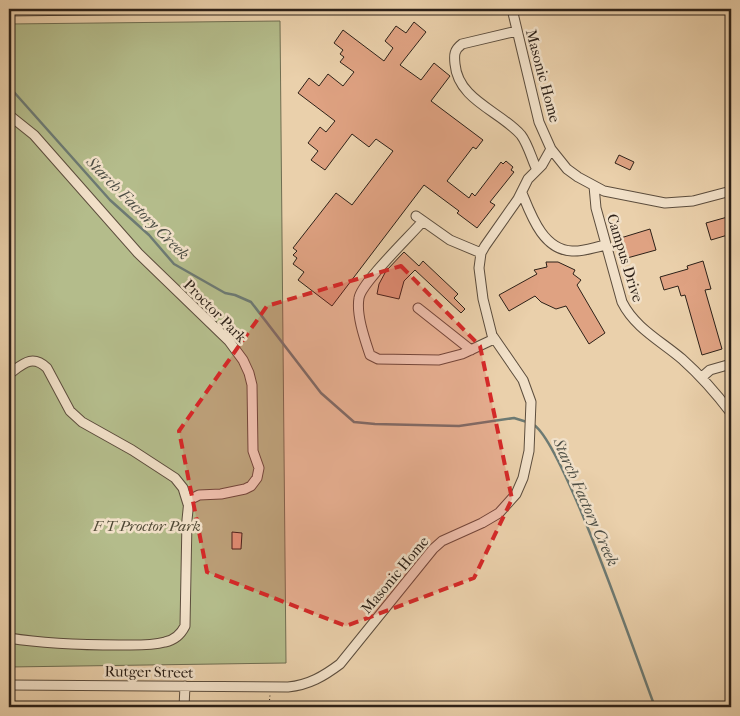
<svg xmlns="http://www.w3.org/2000/svg" width="740" height="716" font-family="'IM FELL French Canon',serif">
  <style>
    .green { fill: #b4bc8b; stroke: #706e52 }
    .lines { fill: none; stroke-linecap: round; stroke-linejoin: round }
    .stream { stroke: #6d7a73; stroke-width: 2.5 }
    .building { fill: #dfa282; stroke: #2d2118 }
    .minor-casing { stroke: #5c4d3d; stroke-width: 11 }
    .path { stroke: #2d2118; stroke-width: 1; stroke-dasharray: 1 2.5; stroke-linecap: butt }
    .minor { stroke: #f1e0c8; stroke-width: 9 }
    .marked { fill: #d62828; fill-opacity: 0.2; stroke: #d62828; stroke-width: 4; stroke-dasharray: 10 6; stroke-linejoin: round }
    .labels { text-anchor: middle; dominant-baseline: central; stroke-width: 5; stroke-linejoin: round; paint-order: stroke }
    .street-label { font-size: 15px; fill: #2d2118; stroke: #f1e0c8 }
    .park-label { font-size: 15px; font-style: italic; fill: #4f4835; stroke: #f1e0c8 }
    .water-label { font-size: 16px; font-style: italic; fill: #4d4e45; stroke: #f1e0c8 }
  </style>
  <rect width="100%" height="100%" fill="#ead0ab"/>
  <filter id="stains"><feTurbulence type="fractalNoise" baseFrequency=".004" numOctaves="4"/><feColorMatrix values="0 0 0 0 .2 0 0 0 0 .09 0 0 0 0 .02 0 0 0 .5 -.17"/></filter>
  <radialGradient id="worn" r=".72"><stop offset=".6" stop-color="#630" stop-opacity="0"/><stop offset="1" stop-color="#630" stop-opacity=".3"/></radialGradient>
  <!-- green -->
  <path class="green" d="M280,21L286,663L9,667V24Z"/>
  <g class="lines">
    <!-- stream -->
    <path class="stream" d="M13,91L110,200L149,235L174,264L225,293L235,295L251,302L321,393L354,422L375,424L459,426L514,418L527,422
      M532,424C561,435 639,666 655,707"/>
  </g>
  <!-- building -->
  <path class="building" d="M414,22L426,32L400,65L421,80L434,63L450,76L431,101L483,140L476,149L473,147L447,181L469,198L472,193L475,196L501,162L503,164L506,161L513,167L511,170L514,172L490,202L495,205L477,228L457,213L459,211L424,185L332,306L298,280L304,272L293,264L297,258L293,255L297,251L293,248L336,193L352,205L393,151L376,139L369,147L352,134L325,170L311,160L318,151L308,143L320,127L326,132L335,121L298,93L309,78L319,86L328,74L343,86L354,72L340,62L344,57L340,54L343,50L334,43L343,30L384,61L393,48L385,41L396,26L406,33Z
    M619,155L634,162L630,170L615,163Z
    M731,216V234L711,240L706,223Z
    M650,229L656,250L620,260L614,240Z
    M404,252L419,266L423,261L458,294L454,298L465,309L461,313L415,270L404,281L399,299L377,294L379,284L386,271Z
    M703,261L711,289L705,290L722,349L702,355L685,295L681,296L678,286L664,290L660,277L688,269L687,266Z
    M546,262H558L575,270L573,274L581,280L577,285L605,333L589,344L566,306L556,309L541,302L535,296L509,311L499,295L537,274L534,270L547,267Z
    M232,532L242,533L241,549H232Z"/>
  <g class="lines">
    <defs>
      <path id="minor" d="M512,9L539,122L551,149L567,169L578,177L604,191L665,203L693,201L731,191
        M9,11L171,9
        M517,31L462,44C454,50 454,55 455,64C458,100 500,111 521,135C528,144 532,160 537,170
        M9,115L34,135L138,253L229,341L243,360L249,373L252,385L253,451L259,468L257,478L251,486L245,489L221,494L199,495L189,500L187,520L185,626C181,634 175,640 165,642C150,646 134,645 119,645C82,645 46,644 9,638
        M594,186L596,208L622,302C635,328 661,341 682,359C701,376 716,393 731,413
        M522,193C531,215 543,250 572,251C582,252 595,247 606,245
        M416,216L450,240L481,253
        M423,221C411,235 361,283 359,298C356,315 365,340 370,355L378,359L439,360L462,354L494,339
        M418,308L471,350
        M9,374C23,364 32,354 47,368L70,411L82,422L132,450L175,478L183,488L188,504
        M702,377L710,370L731,364
        M9,685L288,687C309,685 324,676 340,664L433,549L442,541L482,523L499,513L516,494L523,478L529,451L531,402L523,380L492,335L483,299L479,268L481,253L485,246L518,199L528,179L542,165L551,149
        M184,707L185,686"/>
    </defs>
    <!-- minor casing -->
    <use href="#minor" class="minor-casing"/>
    <!-- path -->
    <path class="path" d="M269,707L270,695"/>
    <!-- minor -->
    <use href="#minor" class="minor"/>
  </g>
  <!-- marked area -->
  <path class="marked" d="M401,266L480,346L512,499L474,578L346,626L207,572L179,431L267,306Z"/>
  <g class="labels">
    <!-- street labels -->
    <g class="street-label">
      <text transform="translate(543 76) rotate(75)">Masonic Home</text>
      <text transform="translate(625 258) rotate(73)">Campus Drive</text>
      <text transform="translate(215 311) rotate(45)">Proctor Park</text>
      <text transform="translate(395 575) rotate(-50)">Masonic Home</text>
      <text transform="translate(149 672) rotate(1)">Rutger Street</text>
    </g>
    <!-- park labels -->
    <g class="park-label">
      <text x="147" y="526">F T Proctor Park</text>
    </g>
    <!-- water labels -->
    <g class="water-label">
      <text transform="translate(138 208) rotate(45)">Starch Factory Creek</text>
      <text transform="translate(586 502) rotate(66)">Starch Factory Creek</text>
    </g>
  </g>
  <!-- margin -->
  <rect width="740" height="716" fill="none" stroke="#ead0ab" stroke-width="30"/>
  <rect x="10" y="10" width="720" height="696" fill="none" stroke="#2d2118" stroke-width="2.5"/>
  <rect x="15" y="15" width="710" height="686" fill="none" stroke="#2d2118"/>
  <rect width="100%" height="100%" filter="url(#stains)"/>
  <rect width="100%" height="100%" fill="url(#worn)"/>
</svg>
